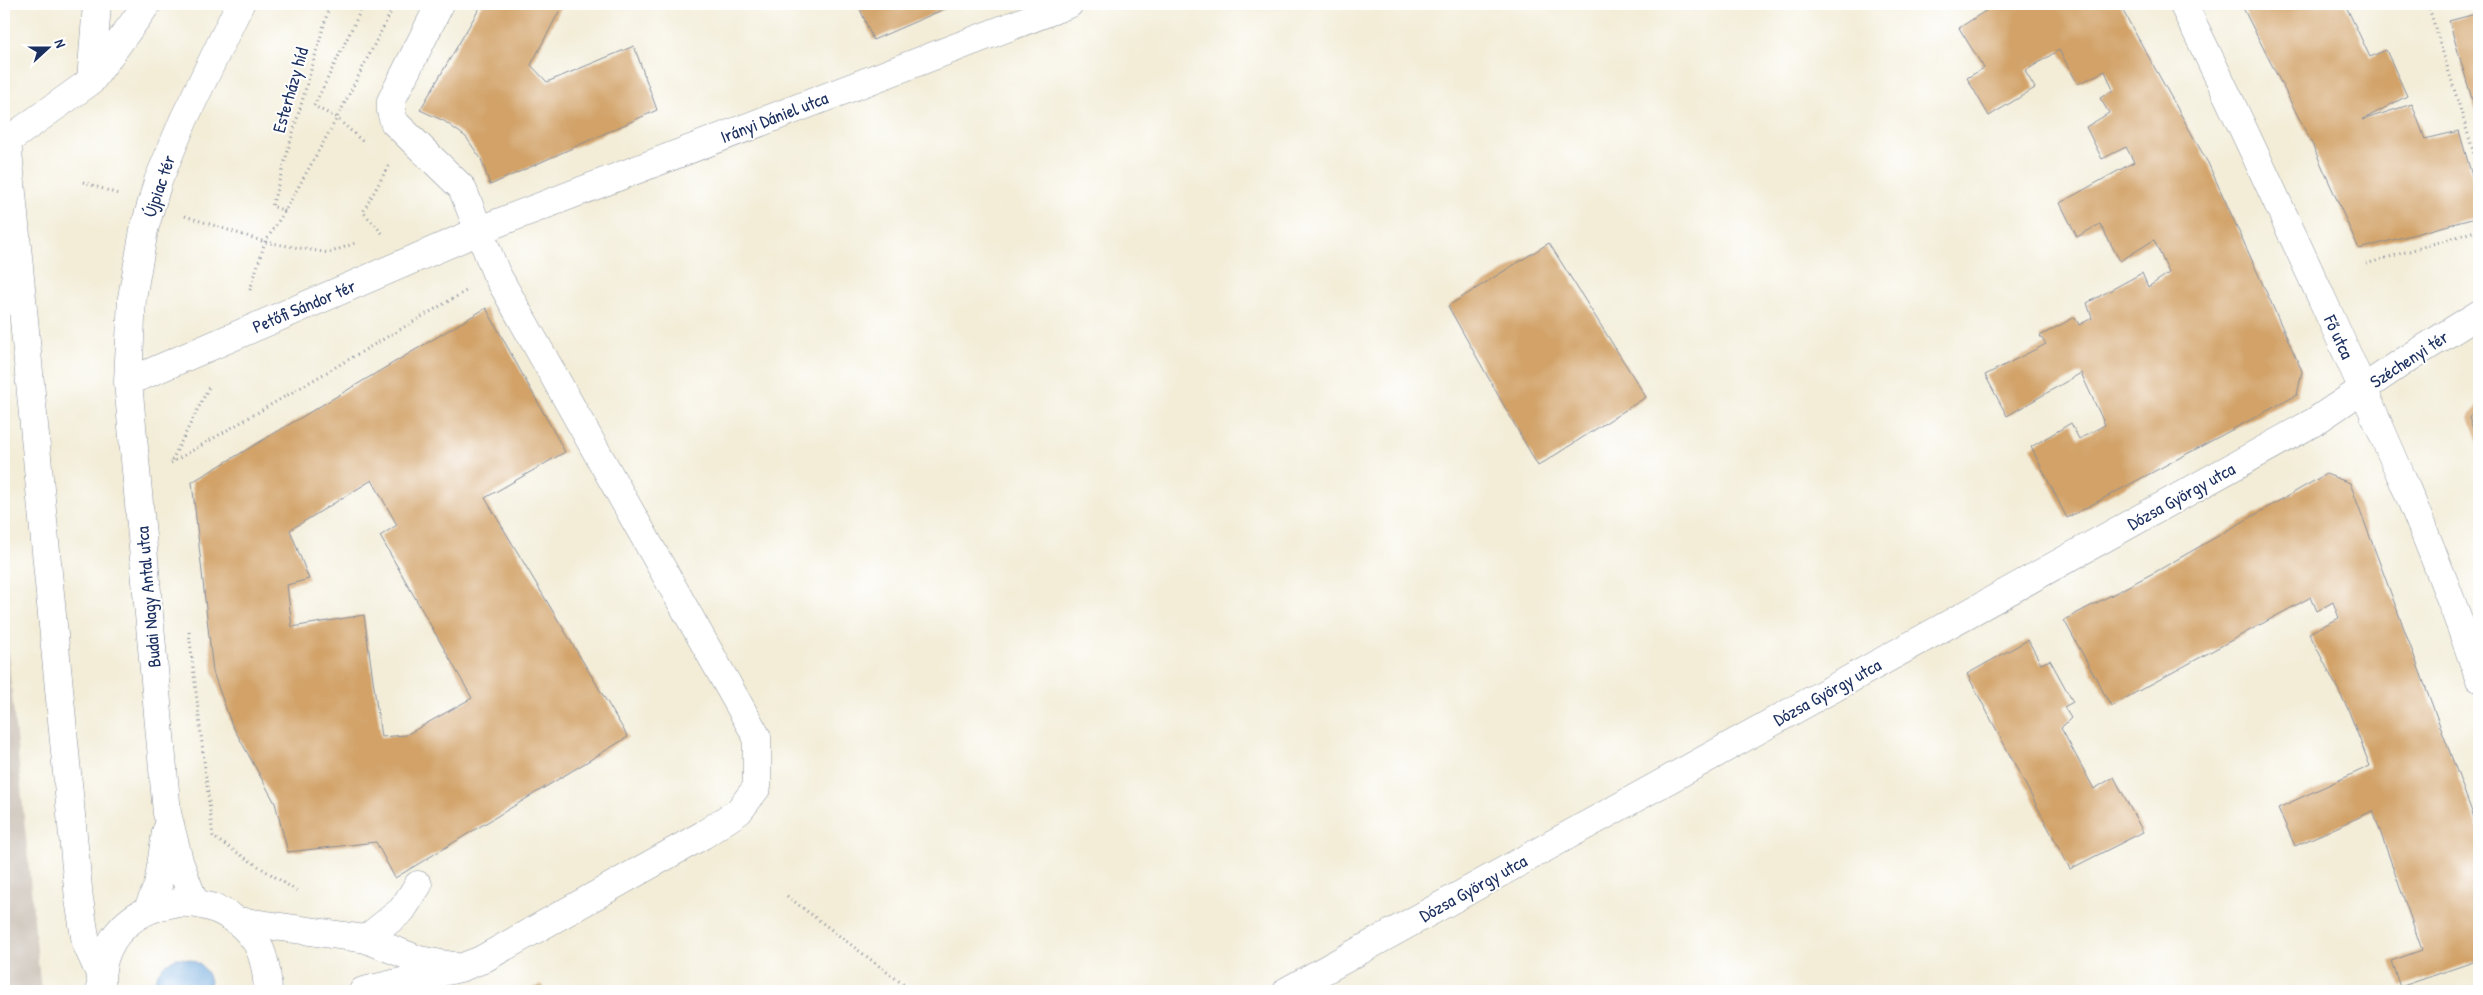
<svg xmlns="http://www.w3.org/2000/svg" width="2483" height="995" font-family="'Patrick Hand',sans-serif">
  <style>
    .industrial { fill: #cbc2b8 }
    .water { fill: #69a5da; stroke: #426a9c }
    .building { fill: #d2a268; fill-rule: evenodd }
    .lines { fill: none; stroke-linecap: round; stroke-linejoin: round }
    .minor-casing { stroke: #878e9b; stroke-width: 29 }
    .path { stroke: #878e9b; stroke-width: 3; stroke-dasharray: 1 4; stroke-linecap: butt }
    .minor { stroke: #fff; stroke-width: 28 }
    .labels { text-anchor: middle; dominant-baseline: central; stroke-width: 4; stroke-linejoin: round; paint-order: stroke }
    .street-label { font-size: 18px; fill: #1b2f5e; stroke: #fff }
  </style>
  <rect width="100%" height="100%" fill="#fff"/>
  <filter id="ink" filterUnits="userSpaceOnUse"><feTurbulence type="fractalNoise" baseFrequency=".02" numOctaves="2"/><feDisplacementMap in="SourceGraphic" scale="10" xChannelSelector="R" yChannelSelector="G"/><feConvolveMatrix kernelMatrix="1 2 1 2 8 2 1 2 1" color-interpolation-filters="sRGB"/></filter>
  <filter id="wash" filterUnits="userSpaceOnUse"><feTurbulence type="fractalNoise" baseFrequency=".0096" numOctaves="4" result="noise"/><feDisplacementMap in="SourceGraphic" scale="20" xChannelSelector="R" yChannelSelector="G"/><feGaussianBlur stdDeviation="1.12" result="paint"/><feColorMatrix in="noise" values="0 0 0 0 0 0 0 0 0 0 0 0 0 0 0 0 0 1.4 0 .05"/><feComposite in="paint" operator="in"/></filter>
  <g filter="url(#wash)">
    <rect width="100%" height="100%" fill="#f3edd8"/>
    <!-- industrial -->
    <path class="industrial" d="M4,613L41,991H4Z"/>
    <!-- water -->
    <path class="water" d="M176,958C198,957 211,970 211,991H155C152,975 162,965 176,958Z"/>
    <g id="blocks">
      <!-- building -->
      <path class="building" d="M482,4H563L531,65L547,82L634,46L657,110L490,185L481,159L466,137L444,121L420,110Z
        M858,4H956L873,40Z
        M1996,4H2119L2208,163L2302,371L2297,395L2067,518L2031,447L2071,423L2079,439L2105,425L2081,373L2007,416L1985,375L2046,344L2040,336L2075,317L2079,325L2092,318L2087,303L2142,273L2148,287L2169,273L2154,240L2120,261L2100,224L2077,237L2060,203L2134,162L2126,147L2102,159L2086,127L2109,113L2100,98L2113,90L2105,71L2078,84L2059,50L2025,71L2035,88L1989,116L1967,78L1984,68L1959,28Z
        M2241,4H2345L2370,57L2386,50L2407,96L2362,120L2412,104L2425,139L2459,131L2479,200V217L2359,249L2312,144Z
        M2479,13V123L2449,21Z
        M1549,243L1646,397L1538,466L1448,306Z
        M486,308L565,452L485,498L628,737L395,878L376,842L288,852L275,803L231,723L213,672L192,482ZM372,480L397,525L380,536L472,698L406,735L381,737L364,615L292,627L287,585L309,579L290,530Z
        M2479,402V445L2469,418Z
        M2326,474L2350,483L2479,831V968L2476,961L2400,987L2391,961L2422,950L2373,811L2295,846L2278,808L2370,766L2348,709L2309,633L2339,618L2333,602L2317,611L2311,597L2111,706L2064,620L2157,571Z
        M2028,640L2041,664L2050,660L2073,702L2064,707L2071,718L2061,728L2094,789L2114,777L2143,832L2070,869L1967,674Z
        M542,984L546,991H528Z
        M2479,984V991H2464Z"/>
    </g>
  </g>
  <g filter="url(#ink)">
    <use href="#blocks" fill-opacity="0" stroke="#878e9b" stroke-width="1"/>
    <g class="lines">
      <defs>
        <path id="minor" d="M2183,4C2232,102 2277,202 2323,301C2380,425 2435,549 2479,678
          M91,81L97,4
          M4,133L7,141L79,899L86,943L101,976
          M7,141L91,81L147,4
          M128,382L495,224L1069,4
          M194,902L179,861L167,813L128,382L132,298L144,230L158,181L184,119L240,4
          M147,911L158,886L166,832
          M238,921L366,939L419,960L453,966
          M366,939L402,910L418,885
          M101,985C99,902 207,873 255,940C265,955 267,974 268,991
          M363,991L460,968L481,960L703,835L739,811L757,787V737L496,273L462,188L394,122L391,111V101L440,4
          M1287,991L2314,422L2404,361L2479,314"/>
      </defs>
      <!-- minor casing -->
      <use href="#minor" class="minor-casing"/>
      <!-- path -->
      <path class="path" d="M2428,4L2479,170
        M362,141L337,118L314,106L364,4
        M83,182L118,194
        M285,211L272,206L330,4
        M185,216L265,242L329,253L355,243
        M382,233L363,212L389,165
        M2366,264L2479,230
        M250,290L265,242L285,211L337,118L395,4
        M172,460L210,385
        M171,463L466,291
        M189,632L213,837L300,893
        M787,896L912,991"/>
      <!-- minor -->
      <use href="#minor" class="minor"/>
    </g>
  </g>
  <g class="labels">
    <!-- street labels -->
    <g class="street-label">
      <text transform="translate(290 90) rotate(-74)">Esterházy híd</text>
      <text transform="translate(774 117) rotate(-21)">Irányi Dániel utca</text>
      <text transform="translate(159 186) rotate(-71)">Újpiac tér</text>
      <text transform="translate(304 306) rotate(-23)">Petőfi Sándor tér</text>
      <text transform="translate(2339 337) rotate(65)">Fő utca</text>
      <text transform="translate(2409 359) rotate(-33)">Széchenyi tér</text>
      <text transform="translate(2181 496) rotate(-29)">Dózsa György utca</text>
      <text transform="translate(148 597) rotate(-95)">Budai Nagy Antal utca</text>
      <text transform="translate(1827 692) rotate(-29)">Dózsa György utca</text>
      <text transform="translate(1473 888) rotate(-29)">Dózsa György utca</text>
    </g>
  </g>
  <!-- margin -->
  <rect width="2483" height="995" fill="none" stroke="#fff" stroke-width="20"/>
  <!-- north arrow -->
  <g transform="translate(48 48) rotate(69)" stroke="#ffffff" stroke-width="4" paint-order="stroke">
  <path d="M0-4L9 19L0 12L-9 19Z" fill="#1b2f5e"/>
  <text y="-8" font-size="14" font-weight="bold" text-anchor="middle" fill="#1b2f5e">N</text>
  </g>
</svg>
